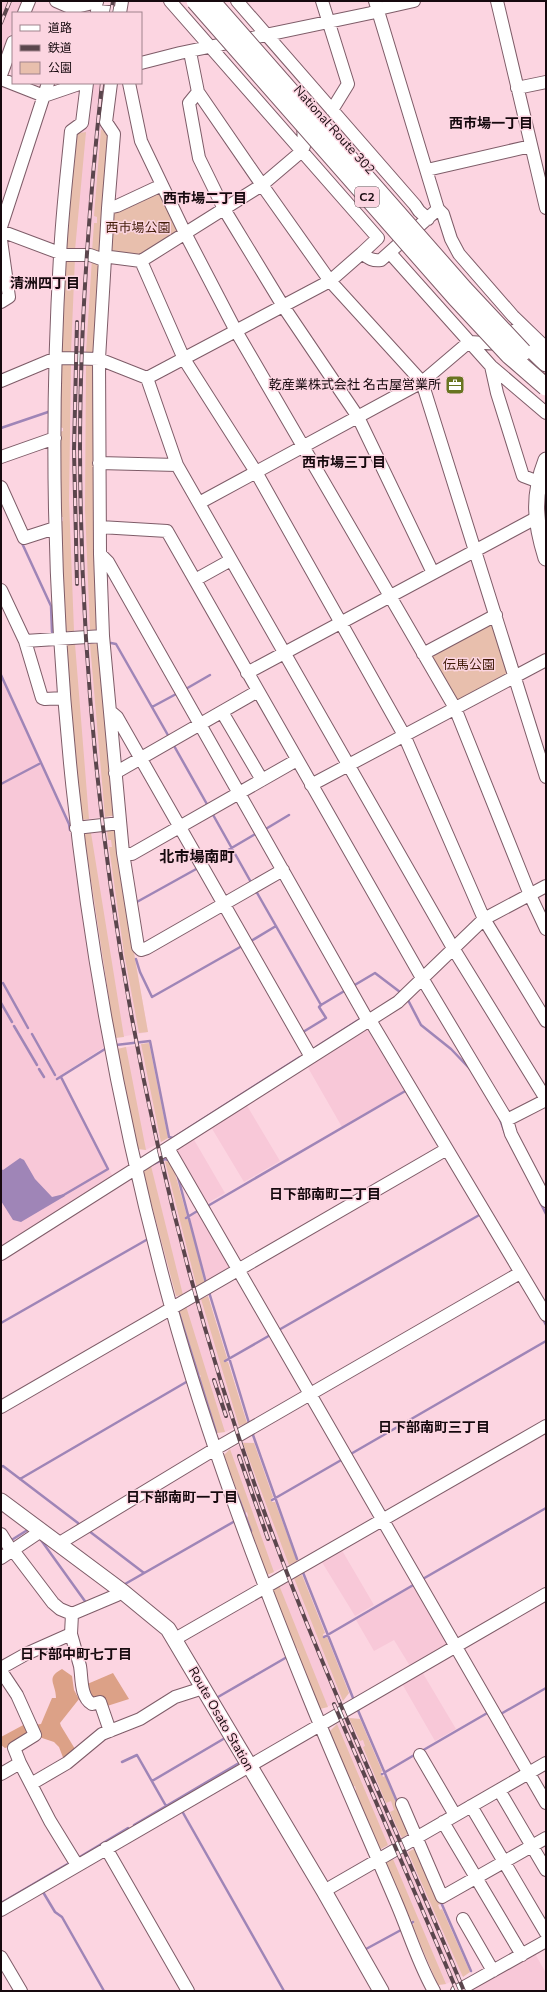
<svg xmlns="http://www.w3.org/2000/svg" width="547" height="1992" font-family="'Nunito Sans','Noto Sans JP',sans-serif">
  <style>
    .built { fill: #f8c8d8 }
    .green { fill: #e8bfad }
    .forest { fill: #dca187 }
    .water { fill: #9f85b7 }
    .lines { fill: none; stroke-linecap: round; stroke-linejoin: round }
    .stream { stroke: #9f85b7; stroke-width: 2.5 }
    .minor-casing { stroke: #7e5c68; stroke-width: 14 }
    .major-casing { stroke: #7e5c68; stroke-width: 17 }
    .highway-casing { stroke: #7e5c68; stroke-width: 19 }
    .minor { stroke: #fff; stroke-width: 12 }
    .major { stroke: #fff; stroke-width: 15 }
    .highway { stroke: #fff; stroke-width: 17 }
    .rail-casing { stroke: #5b464d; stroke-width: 4 }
    .rail { stroke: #fcd5e1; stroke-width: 2.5; stroke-dasharray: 8; stroke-linecap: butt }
    .highway-bridge-casing { stroke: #7e5c68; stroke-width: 19; stroke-linecap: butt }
    .highway-bridge { stroke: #fff; stroke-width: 17 }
    .labels { text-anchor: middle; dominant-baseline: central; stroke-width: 3; stroke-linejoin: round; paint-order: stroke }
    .shield { fill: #fcd5e1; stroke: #5b464d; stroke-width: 1 }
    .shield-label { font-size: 12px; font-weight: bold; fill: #16090e }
    .street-label { font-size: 13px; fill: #16090e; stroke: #fcd5e1 }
    .park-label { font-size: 13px; fill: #431d0a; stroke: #fcd5e1 }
    .poi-label { font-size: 13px; fill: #16090e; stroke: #fcd5e1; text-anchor: end }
    .neighbourhood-label { font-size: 14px; font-weight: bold; fill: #16090e; stroke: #fcd5e1 }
    .quarter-label { font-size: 15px; font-weight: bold; fill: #16090e; stroke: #fcd5e1 }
  </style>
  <rect width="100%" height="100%" fill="#fcd5e1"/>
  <!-- built -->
  <path class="built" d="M1,1H19L23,3L19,13H13V27L1,56Z
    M90,83H107L101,129L111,136L101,254L71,249L74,134Z
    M64,258L100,262L95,354L60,352Z
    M62,364L94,365L93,505L96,508L100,629L65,631L61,522L63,521V517H61L60,432L63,431V428L60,427Z
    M100,643L117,815L81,820L66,645Z
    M1,677L69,824L106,1046L61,1075L113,1177L1,1248Z
    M117,830L135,959L148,1032L115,1038L84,834Z
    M368,1027L405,1090L342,1127L307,1066Z
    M149,1043L168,1138L146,1150L138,1149L117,1049Z
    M246,1104L280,1161L244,1182L211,1127Z
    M193,1138L225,1193L204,1205L173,1153L176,1149Z
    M165,1161L172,1163L187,1216L185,1217L186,1219H189L205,1285L180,1296H176L143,1172L151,1166Z
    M200,1211L234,1268L207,1284L190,1217Z
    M208,1296L227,1358L225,1361L228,1362L247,1423L225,1432L217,1433L199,1378L201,1376L198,1373L179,1310Z
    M244,1442L254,1443L273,1497L271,1499L272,1502H275L297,1561L267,1575L247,1518L248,1516L247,1512L245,1513L224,1455L229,1450Z
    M340,1547L374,1605L355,1616L320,1559Z
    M302,1575L325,1633L323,1634L324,1638L327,1637L349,1693L343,1701L320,1709L272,1588Z
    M415,1585L449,1644L410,1666L394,1640L374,1651L356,1620Z
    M421,1670L456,1729L435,1741L401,1682Z
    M349,1718L360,1719L382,1771L381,1772L383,1777L385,1776L406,1836L379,1850L354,1791L356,1790L355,1786L352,1787L330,1731L337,1724Z
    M416,1848L440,1904L438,1905L439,1907L440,1910L442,1909L470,1972L446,1984L438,1985L412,1925L414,1924L412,1920H410L386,1863Z
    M534,1952L546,1973V1991H466Z"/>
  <!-- green -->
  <path class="green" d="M101,129L111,136L101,254L92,252L94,223H97V217L94,216Z
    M86,132L75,250L64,252L74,134Z
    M161,191L179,229L178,233L138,258L111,253V215L114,211Z
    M64,258H75L71,352H60Z
    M92,258L100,262L95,354L86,353Z
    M62,364L71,365L69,500L74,631H65L61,522L63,521V517H61L60,432L63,431V428L60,427Z
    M86,365H94L93,505L96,508L100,629L90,630L85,509Z
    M490,623L494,625L508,671L506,674L458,701L454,700L430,659L432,655Z
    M100,643L117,815L105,817L90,644Z
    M75,644L89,819L81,820L66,645Z
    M117,830L135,959L148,1032L139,1033L124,953L109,847H112L111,840H108L107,831Z
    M91,833L124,1037L115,1038L84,834Z
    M149,1043L168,1138L161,1142L141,1044Z
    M126,1047L146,1150L138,1149L117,1049Z
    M165,1161L172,1163L187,1216L185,1217L186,1219H189L205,1285L197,1288Z
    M151,1166L183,1295L176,1296L143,1172Z
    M208,1296L227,1358L225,1361L228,1362L247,1423L239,1426L201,1299Z
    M186,1306L225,1432L217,1433L199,1378L201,1376L198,1373L179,1310Z
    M243,1443H254L273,1497L271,1499L272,1502H275L297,1561L289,1565Z
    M230,1449L274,1572L267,1575L247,1518L248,1516L247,1512L245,1513L224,1455Z
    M302,1575L325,1633L323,1634L324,1638L327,1637L349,1693L343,1701L294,1578Z
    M279,1585L328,1707L320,1709L297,1654L299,1653L297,1648L295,1649L272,1588Z
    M349,1718L360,1719L382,1771L381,1772L383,1777L385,1776L409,1833L402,1838L390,1812L394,1810L391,1801L386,1803L363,1747L365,1746L363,1740L360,1741Z
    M337,1724L388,1845L379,1850L354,1791L356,1790L355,1786L352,1787L330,1731Z
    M416,1848L440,1904L438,1905L440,1910L442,1909L470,1972L463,1977L408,1852Z
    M393,1859L446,1984L438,1985L412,1925L414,1924L412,1920H410L386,1863Z"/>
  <!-- forest -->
  <path class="forest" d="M62,1669L72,1676L74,1690L79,1699L60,1723L61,1726L75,1749L64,1760L59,1747L54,1742L39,1737L34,1725L41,1724L52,1698H56C56,1683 45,1678 62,1669Z
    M113,1673L129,1699L104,1707L93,1701L85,1685Z
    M27,1723L32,1732L9,1747L5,1748L1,1745V1737Z"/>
  <!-- water -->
  <path class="water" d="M20,1158L24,1160L35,1179L52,1197L64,1194L65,1196L21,1222L13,1220L1,1201V1169L3,1170Z"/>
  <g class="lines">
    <!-- stream -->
    <path class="stream" d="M1,428L51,411
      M21,541L51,606L52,632
      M111,643L116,644L169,737
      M1,675L69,824L70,830
      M184,690L210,675
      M152,707L178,693
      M173,744L208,806
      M1,784L39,764
      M212,813L252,884
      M264,830L289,815
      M206,863L257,833
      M256,891L321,1005L346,990
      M135,903L198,868
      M251,941L276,926
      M136,959L140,972L152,997L242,946
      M3,983L28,1028
      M353,986L375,973L400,992
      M408,1000L421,1025L451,1049L471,1070
      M1,1003L12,1022
      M14,1026L37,1065
      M303,1032L326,1018L319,1007L321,1005
      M32,1034L55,1075
      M116,1046V1045L150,1041L169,1137L173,1138L300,1057
      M316,1047L360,1019
      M39,1069L44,1077
      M61,1077L108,1169L62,1196
      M57,1079L105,1049
      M500,1119L505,1133
      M153,1164L165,1159L171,1161
      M178,1177L206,1283
      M540,1202L546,1214
      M206,1207L407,1090
      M186,1218L199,1210
      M209,1292L249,1423
      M178,1310L216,1432
      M542,1317L546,1325
      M1,1323L148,1239
      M277,1331L481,1214
      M225,1361L272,1334
      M253,1435L297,1559
      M349,1455L546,1341
      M1,1467L3,1466L78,1523
      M20,1479L188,1381
      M236,1491L251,1531
      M272,1500L343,1459
      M89,1531L144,1573
      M41,1540L87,1604
      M10,1541L29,1529
      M302,1570L353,1698
      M421,1580L546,1508
      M125,1584L235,1521
      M324,1637L415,1584
      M218,1697L287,1657
      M357,1708L398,1804
      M499,1715L546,1688
      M420,1752L489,1712
      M122,1762L137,1755L166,1806
      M382,1774L416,1754
      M152,1781L225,1738
      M182,1811L284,1991
      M134,1825L239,1763
      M78,1858L128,1828
      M43,1892L55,1912L62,1917L104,1991
      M440,1900L471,1971
      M1,1903L71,1862
      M410,1924L413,1922
      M366,1949L401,1930"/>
    <defs>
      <path id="minor" d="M56,1L72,8L97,2
        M170,1L378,238L362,253
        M237,1L415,205L419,211L428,219
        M322,1L348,84L332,110
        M497,1L546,208
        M97,11L120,13
        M24,13L29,1
        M120,13L122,1
        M190,52L198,92L262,185L330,281L422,382L546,777
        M141,63L180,53L371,13L383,8L414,1
        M1,75L13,42
        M1,79L44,96L82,83
        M87,83L82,123L71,131C67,173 62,214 60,256C39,610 77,965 171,1307C208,1440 257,1570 309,1698C337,1767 367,1834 396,1902C409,1932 418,1963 434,1991
        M111,83L106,122L114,134L108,208L99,359L100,554L103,636L123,853L138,947L141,950L147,948L283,870
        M129,83L141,141L185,233L236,331L455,708L530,895L546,929
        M517,88L546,82
        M198,92L189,103L199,158L224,209L283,306L358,417L433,573
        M427,170L531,146
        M108,208L117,206L162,185
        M438,209L443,214L451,239L459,254L513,316L546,348
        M1,227L48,83
        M1,231L65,255H90L101,259L110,257L141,261L262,185L302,151L304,146L303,122
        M1,240L9,297L1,302
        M390,253L491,366L546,413
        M141,261L184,359L256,472L404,735L484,919L546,1021
        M491,366L497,393L523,476L539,482
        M147,378L330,281L362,253C369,259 373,261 381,260L438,209L375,1
        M1,381L56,358H61L99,359L147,378L177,465L453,948L546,1099
        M1,457L55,438
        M99,463L177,465
        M1,487L24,538L55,528
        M199,503L422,382L469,342L502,344
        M100,527L167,531L422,978L507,1120L511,1134L546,1201
        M100,554L108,562L368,1021
        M195,580L231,560
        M1,590L25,641L42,698L45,699L64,698
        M25,641L103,636
        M423,654L496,615
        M247,673L536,518
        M110,711L117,717L311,1057
        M222,712L262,780
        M115,773L258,691
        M311,785L546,660
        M76,828L120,823
        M123,853L132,854L297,760
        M370,1020L546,1315
        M507,1120L546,1100
        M168,1148L546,1803
        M1,1254L398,1002L484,919L546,886
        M1,1407L447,1149
        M1,1534L11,1550
        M58,1544L215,1449L520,1273
        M12,1549L53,1603L60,1609L72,1614
        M1,1558L41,1531
        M71,1634C74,1645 77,1655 80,1666C82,1677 80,1697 92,1704L100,1702L110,1731
        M175,1639L546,1426
        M1,1668L26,1654L71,1634L72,1614L117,1595L123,1592
        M1,1671L17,1695L35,1735L14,1748L20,1763
        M420,1755L455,1815
        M1,1774L20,1763L50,1821L77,1865
        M31,1784L67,1763L102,1734L140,1719L175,1697L203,1688
        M499,1790L546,1870
        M402,1804L442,1897L546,1838
        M471,1806L546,1933
        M443,1822L522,1955
        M106,1848L188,1991
        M324,1891L546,1763
        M1,1910L546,1594
        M463,1919L493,1971
        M1,1957L21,1991
        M457,1991L546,1941"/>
      <path id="major" d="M546,460C532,496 535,523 546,558
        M1,1501L123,1592L168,1629L324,1891L381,1991"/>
      <path id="highway" d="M515,333L546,363"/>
    </defs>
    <!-- minor casing -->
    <use href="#minor" class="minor-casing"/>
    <!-- major casing -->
    <use href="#major" class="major-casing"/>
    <!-- highway casing -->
    <use href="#highway" class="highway-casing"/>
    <!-- minor -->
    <use href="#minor" class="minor"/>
    <!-- major -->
    <use href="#major" class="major"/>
    <!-- highway -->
    <use href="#highway" class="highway"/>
    <defs>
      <path id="rail" d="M111,13L113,1
        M1,23L10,1
        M102,83C89,204 80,326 80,448C81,808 140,1158 259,1497C318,1666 396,1826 464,1991
        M77,322L74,450L77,584
        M214,1380L226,1416
        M239,1456L268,1539
        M334,1704L457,1991"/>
    </defs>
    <!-- rail casing -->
    <use href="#rail" class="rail-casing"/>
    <!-- rail -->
    <use href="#rail" class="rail"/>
    <defs>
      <path id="highway-bridge" d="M195,1L455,297L509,355L546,387
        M211,1L464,289L523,352"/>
    </defs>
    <!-- highway-bridge casing -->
    <use href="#highway-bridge" class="highway-bridge-casing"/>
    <!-- highway-bridge -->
    <use href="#highway-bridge" class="highway-bridge"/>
  </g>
  <!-- icons -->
  <defs>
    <symbol id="office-square" viewBox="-11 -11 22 22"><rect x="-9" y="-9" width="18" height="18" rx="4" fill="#687420" stroke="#fcd5e1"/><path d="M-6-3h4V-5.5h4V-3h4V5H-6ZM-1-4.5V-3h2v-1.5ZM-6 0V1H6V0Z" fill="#fff"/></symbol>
  </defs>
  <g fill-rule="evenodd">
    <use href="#office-square" x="444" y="374" width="22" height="22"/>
  </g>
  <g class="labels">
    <!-- shield labels -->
    <rect class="shield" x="355" y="187" width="24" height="20" rx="3"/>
    <g class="shield-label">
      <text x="367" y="197">C2</text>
    </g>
    <!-- street labels -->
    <g class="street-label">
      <text transform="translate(334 130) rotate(48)">National Route 302</text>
      <text transform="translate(221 1719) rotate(60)">Route Osato Station</text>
    </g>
    <!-- park labels -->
    <g class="park-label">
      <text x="138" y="228">西市場公園</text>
      <text x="469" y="665">伝馬公園</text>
    </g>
    <!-- poi labels -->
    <g class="poi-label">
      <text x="441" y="385">乾産業株式会社 名古屋営業所</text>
    </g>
    <!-- neighbourhood labels -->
    <g class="neighbourhood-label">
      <text x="491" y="123">西市場一丁目</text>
      <text x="205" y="198">西市場二丁目</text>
      <text x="45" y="283">清洲四丁目</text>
      <text x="344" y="462">西市場三丁目</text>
      <text x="325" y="1194">日下部南町二丁目</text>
      <text x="434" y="1427">日下部南町三丁目</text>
      <text x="182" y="1497">日下部南町一丁目</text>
      <text x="76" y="1654">日下部中町七丁目</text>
    </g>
    <!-- quarter labels -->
    <g class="quarter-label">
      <text x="197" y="857">北市場南町</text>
    </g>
  </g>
  <!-- border -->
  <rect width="547" height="1992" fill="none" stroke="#16090e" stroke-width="4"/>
  <!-- legend -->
  <rect x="12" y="12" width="130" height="72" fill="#fcd5e1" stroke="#a0838d"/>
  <rect x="20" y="25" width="20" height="6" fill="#ffffff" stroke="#a0838d"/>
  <text x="48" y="32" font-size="12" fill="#16090e">道路</text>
  <rect x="20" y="45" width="20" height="6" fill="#5b464d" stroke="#a0838d"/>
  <text x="48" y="52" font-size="12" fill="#16090e">鉄道</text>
  <rect x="20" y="62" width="20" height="12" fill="#e8bfad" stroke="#a0838d"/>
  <text x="48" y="72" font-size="12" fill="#16090e">公園</text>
</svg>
